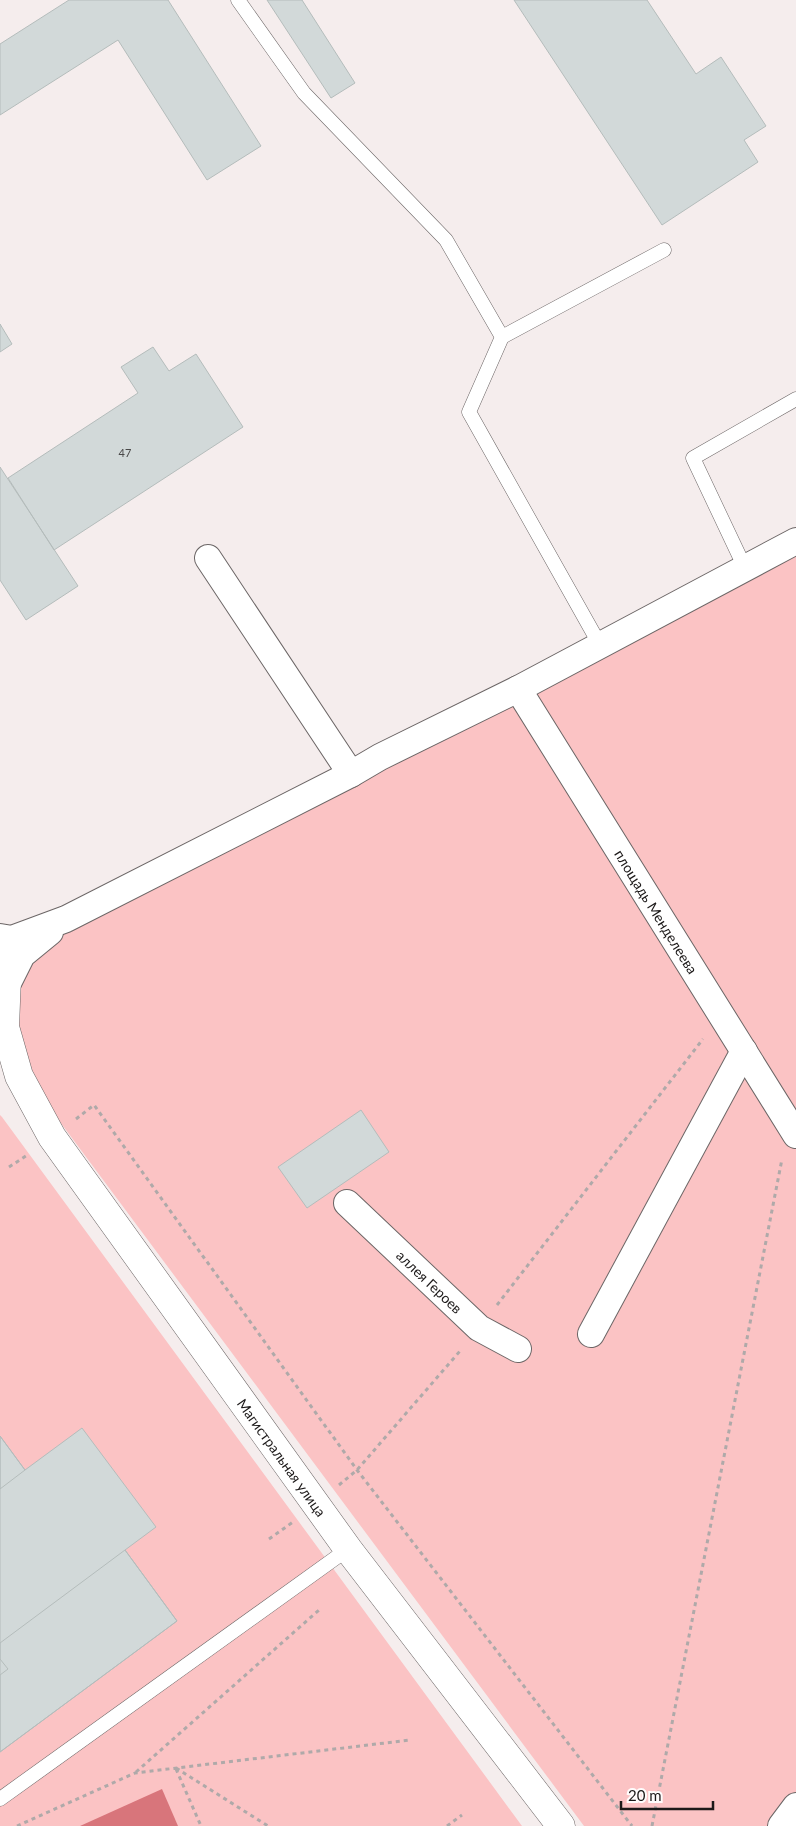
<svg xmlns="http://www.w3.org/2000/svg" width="796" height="1826" font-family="Lato,sans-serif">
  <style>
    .green { fill: #fbc3c4 }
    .water { fill: #d8757b }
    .building { fill: #d2d9d9; stroke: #b4bcbb }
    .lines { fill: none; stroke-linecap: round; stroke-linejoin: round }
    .lane-casing { stroke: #6c6666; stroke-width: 15 }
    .street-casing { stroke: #6c6666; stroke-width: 28 }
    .secondary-casing { stroke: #6c6666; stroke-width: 29 }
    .path { stroke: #afa9a9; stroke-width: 3; stroke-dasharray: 4 4; stroke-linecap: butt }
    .lane { stroke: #fff; stroke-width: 14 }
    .street { stroke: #fff; stroke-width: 26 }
    .secondary { stroke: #fff; stroke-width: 28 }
    .labels { text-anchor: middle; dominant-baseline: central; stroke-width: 4; stroke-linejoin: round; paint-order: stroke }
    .number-label { font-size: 11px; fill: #4a4949 }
    .street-label { font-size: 14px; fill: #1c1919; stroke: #fffcfc }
  </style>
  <rect width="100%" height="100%" fill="#f5eded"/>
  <!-- green -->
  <path class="green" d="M796,542V1805L781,1826H584L31,1083L12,1026L13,995L28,961L70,926Z
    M0,1115L2,1117L522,1826H0Z"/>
  <!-- water -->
  <path class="water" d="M162,1789L178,1826H80Z"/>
  <!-- building -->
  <path class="building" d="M69,0H168L261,146L207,180L118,40L0,115V44Z
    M267,0H302L355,83L331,98Z
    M514,0H647L696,74L721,57L766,126L744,140L758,162L662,225Z
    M0,324L12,344L0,352Z
    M153,347L169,371L196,354L243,427L54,550L8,478L138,393L121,367Z
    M0,467L78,586L26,620L0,580Z
    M361,1110L389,1152L307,1208L278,1167Z
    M82,1428L156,1527L125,1550L177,1621L0,1752V1436L25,1470Z
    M0,1436L25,1470L0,1489Z
    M125,1550L177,1621L0,1752V1675L8,1669L0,1659V1643Z"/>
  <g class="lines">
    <defs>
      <path id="lane" d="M238,0L304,93L446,240L502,337L469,412L600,645
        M502,337L664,250
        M745,568L693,458L796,399
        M0,1799L348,1549"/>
      <g id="street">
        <path d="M208,558L351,774"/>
        <path id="s1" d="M518,689L796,1135"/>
        <path d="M0,937L12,939L66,919L351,774L380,757L518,689L796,541"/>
        <path d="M7,985L22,955L50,932"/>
        <path id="s2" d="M347,1203L479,1328L518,1349"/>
        <path d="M591,1334L744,1051"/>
        <path d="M781,1826L796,1806"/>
      </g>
      <g id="secondary">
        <path id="s3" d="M0,955L5,966L7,976L5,1027L19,1076L52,1137L348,1549L561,1826"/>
      </g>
    </defs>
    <!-- lane casing -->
    <use href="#lane" class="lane-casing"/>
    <!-- street casing -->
    <use href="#street" class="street-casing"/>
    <!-- secondary casing -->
    <use href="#secondary" class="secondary-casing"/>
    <!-- path -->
    <path class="path" d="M76,1119L94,1105L357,1470L632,1826
      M9,1167L29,1154
      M497,1305L703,1039
      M339,1485L357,1470L460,1351
      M269,1539L293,1522
      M176,1768L268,1826
      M176,1769L201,1826
      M136,1772L319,1610
      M17,1826L135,1773L410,1740
      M447,1826L462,1815
      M652,1826L782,1159"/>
    <!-- lane -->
    <use href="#lane" class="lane"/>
    <!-- street -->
    <use href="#street" class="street"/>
    <!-- secondary -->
    <use href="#secondary" class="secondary"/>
  </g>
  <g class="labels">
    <!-- number labels -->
    <g class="number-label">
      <text x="125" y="452">47</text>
    </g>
    <!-- street labels -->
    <g class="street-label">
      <text stroke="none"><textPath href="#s1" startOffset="262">площадь Менделеева</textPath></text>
      <text stroke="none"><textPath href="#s2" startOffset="114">аллея Героев</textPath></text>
      <text stroke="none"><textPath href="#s3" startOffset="588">Магистральная улица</textPath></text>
    </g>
  </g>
  <!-- scale -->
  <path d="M621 1801v8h92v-8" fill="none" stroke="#1c1919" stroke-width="2.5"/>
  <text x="628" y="1801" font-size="15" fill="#1c1919" stroke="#fffcfc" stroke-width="4" paint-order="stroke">20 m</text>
</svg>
